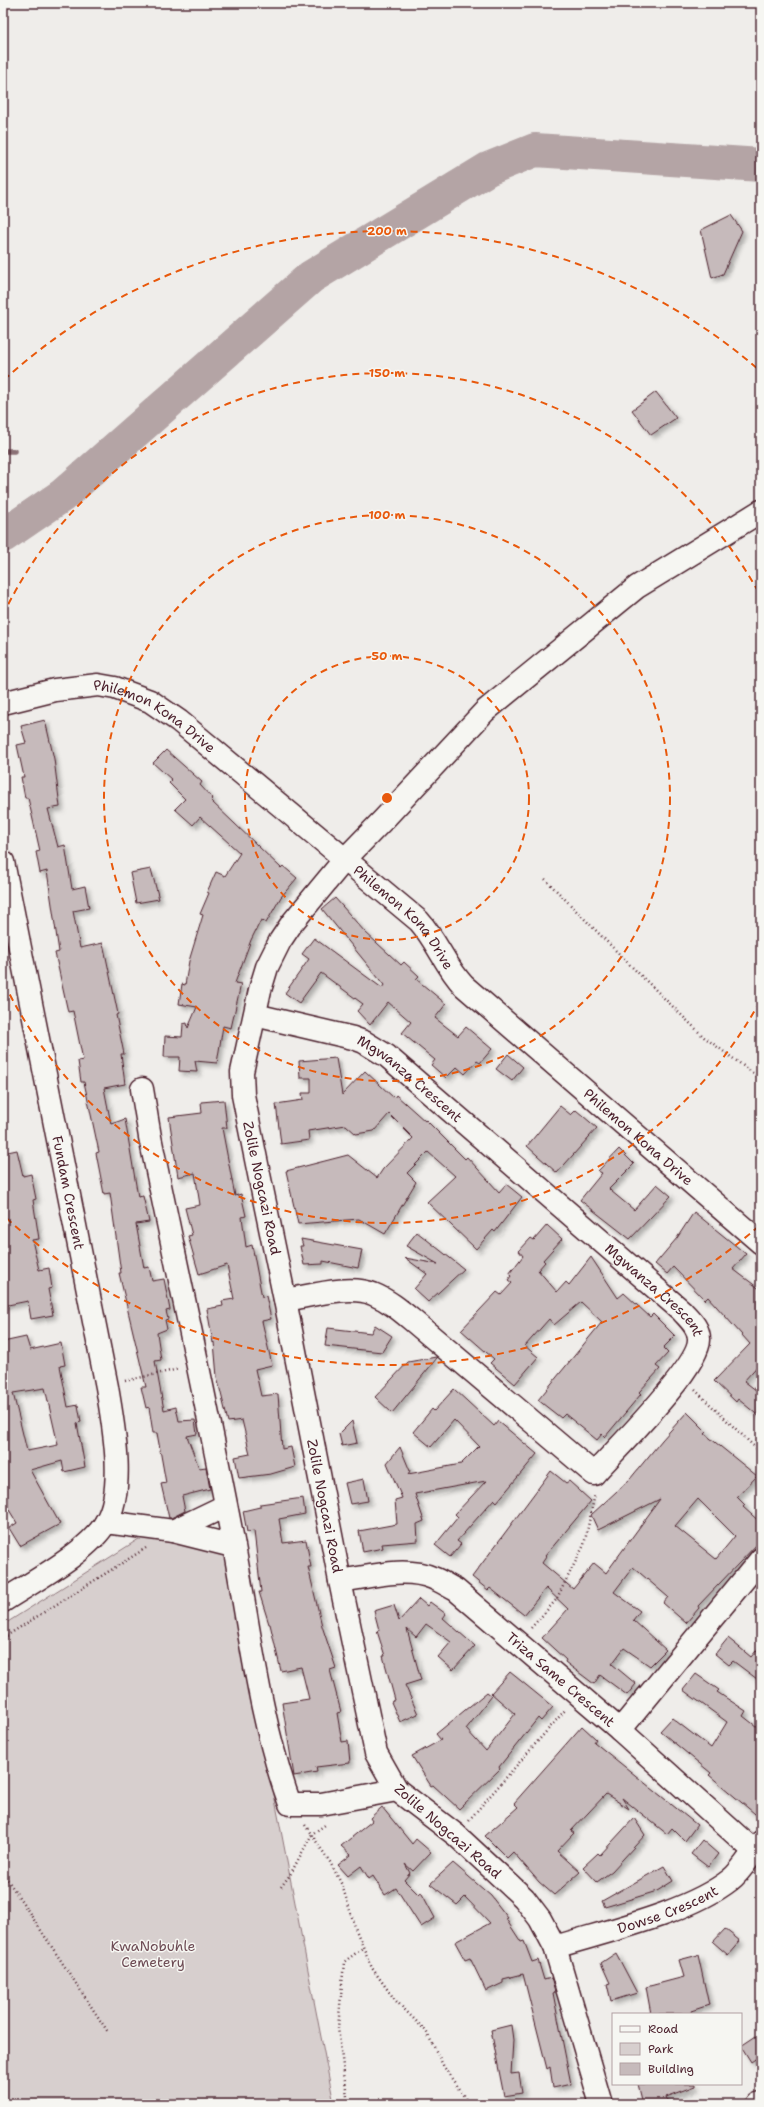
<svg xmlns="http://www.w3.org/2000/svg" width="764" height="2107" font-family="'Shantell Sans',sans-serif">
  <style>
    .green { fill: #d7cfce; stroke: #90777c }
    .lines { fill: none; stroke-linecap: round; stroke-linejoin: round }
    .stream { stroke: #8a6f74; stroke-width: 5.5 }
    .river { stroke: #b4a4a5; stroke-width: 34 }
    .building { fill: #c6babb; stroke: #4a1f2b; fill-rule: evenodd; filter: url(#shadow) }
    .minor-casing { stroke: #4a1f2b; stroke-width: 25 }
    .path { stroke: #4a1f2b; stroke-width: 2.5; stroke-dasharray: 1 3; stroke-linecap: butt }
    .minor { stroke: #f6f6f2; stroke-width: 22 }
    .ring { fill: none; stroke: #e8590c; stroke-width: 2; stroke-dasharray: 7 5 }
    .labels { text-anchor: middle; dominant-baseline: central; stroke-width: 3; stroke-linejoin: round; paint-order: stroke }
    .street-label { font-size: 14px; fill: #4a1f2b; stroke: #f6f6f2 }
    .park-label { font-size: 14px; fill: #6d4b54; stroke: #f6f6f2 }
    .centre { fill: #e8590c; stroke: #f6f6f2; stroke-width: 2 }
    .ring-label { font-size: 12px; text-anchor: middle; font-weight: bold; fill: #e8590c; stroke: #f6f6f2; stroke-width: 3; stroke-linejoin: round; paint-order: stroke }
  </style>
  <defs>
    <filter id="shadow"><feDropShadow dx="3.5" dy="3.5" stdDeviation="2" flood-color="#0004"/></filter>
  </defs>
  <rect width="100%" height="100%" fill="#efedea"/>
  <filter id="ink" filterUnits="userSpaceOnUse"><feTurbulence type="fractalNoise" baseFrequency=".025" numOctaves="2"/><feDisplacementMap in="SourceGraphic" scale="8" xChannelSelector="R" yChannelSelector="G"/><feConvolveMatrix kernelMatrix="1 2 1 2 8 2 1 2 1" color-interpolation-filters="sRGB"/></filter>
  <g filter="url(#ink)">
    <!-- green -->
    <path class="green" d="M142,1537L227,1552L334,2104H3V1625Z"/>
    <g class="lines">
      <!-- stream -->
      <path class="stream" d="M3,451H14"/>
      <!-- river -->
      <path class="river" d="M3,536L63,495L311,277L488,169L535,150L761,165"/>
    </g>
    <!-- building -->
    <path class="building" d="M731,215L742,231L723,274L712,278L701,230Z
      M656,392L676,418L651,435L632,410Z
      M45,720L54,759L60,807L48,809L58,847L65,845L72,889L85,886L89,908L73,911L80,948L103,943L118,1014L116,1015L124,1054H121L125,1084L104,1088L111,1124L125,1119L138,1197L143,1196L149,1222L136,1224L144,1268L149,1267L152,1281L164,1279L170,1310L166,1311L168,1319L165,1320L167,1329L157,1333L161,1360L155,1361L164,1410L176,1407L179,1421L195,1420L197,1434L187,1436L199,1468L206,1467L210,1489L182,1496L185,1511L171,1518H169L161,1484L166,1483L157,1433H153L149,1407L146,1408L141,1387H146L119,1273H121L110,1193L104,1194L96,1153L99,1152L84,1082H81L78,1061L83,1060L73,1011L68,1012L55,953L59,952L47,871L40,873L36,852L40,851L28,798H25L21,777H24L17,745L26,743L21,726Z
      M166,750L202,782L200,785L213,799L211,801L281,868L283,866L297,878L281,897L266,923L261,920L251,940L235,983L241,984L231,1028L223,1026L217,1063L195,1061L197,1072L179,1071L180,1057H164L165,1036L182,1037L183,1024L187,1023L188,1028L197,1007L179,1004L182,984L185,985L189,961L203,915L200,914L209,893L207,892L216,872L225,876L240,853L200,817L193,825L175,809L185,799L169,783L172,780L153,763Z
      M151,869L159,899L136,903L130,873Z
      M335,898L365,932L401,965L404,962L419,976L416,979L446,1004L435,1018L458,1036L466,1027L492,1049L480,1063L477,1061L465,1074L457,1067L446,1078L431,1065L435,1060L402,1033L411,1022L388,1002L370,1025L357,1011L363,1004L321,973L299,1003L285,993L309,959L302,954L314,938L382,988L384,985L322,909Z
      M508,1054L523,1067L512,1081L496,1069Z
      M336,1058L342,1095L365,1071L394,1098L396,1095L425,1121L426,1120L465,1159L467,1157L499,1192L506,1184L522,1197L495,1232L493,1230L476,1249L427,1202L455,1176L428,1152L407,1173L416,1182L385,1234L359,1219L298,1224L286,1171L348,1155L377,1178L383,1169L413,1138L389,1114L374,1131L356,1134L346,1125L308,1131L309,1140L281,1144L276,1104L303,1100L302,1093H311V1078H300L299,1061Z
      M224,1100L227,1128H222L235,1196L241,1194L246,1216L242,1217L246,1247L252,1245L262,1297L266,1296L271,1319L262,1321L272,1365L255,1369L261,1396L278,1394L282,1449L291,1447L295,1467L271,1474L239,1478L235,1457L250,1454L242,1420L228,1422L217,1377L214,1342L213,1343L207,1309L223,1306L222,1301L234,1299L227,1265L199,1274L188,1236L192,1235L185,1208L200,1205L195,1173L178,1177L169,1117L202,1113L201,1102Z
      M560,1106L571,1115L576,1110L597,1128L557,1173L527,1146Z
      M619,1149L634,1164L609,1189L611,1191L634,1210L657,1184L671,1196L630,1239L580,1200L602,1173L598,1171Z
      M17,1150L23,1176L31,1174L36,1199L33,1200L39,1239L32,1240L39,1270L49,1268L52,1288L48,1289L53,1315L31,1319L28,1301L3,1306V1153Z
      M694,1212L746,1254L733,1269L761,1290V1362L744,1381L761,1394V1418L738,1399L736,1402L714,1381L750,1344L708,1297L705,1300L673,1267L667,1274L655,1264L677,1238Z
      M547,1225L562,1239L543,1260L545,1262L538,1270L557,1292L566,1282L569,1285L591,1257L618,1298L624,1293L650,1317L653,1314L675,1336L663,1348L668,1353L656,1366L660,1369L639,1392L641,1394L605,1437L602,1434L597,1440L565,1414L561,1418L538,1400L602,1322L581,1302L554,1325L549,1319L525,1346L538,1357L515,1384L490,1363L494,1359L461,1330L497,1292L501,1295L512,1283L508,1280L511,1276L509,1274L523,1256L519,1251L531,1238L534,1240Z
      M417,1232L464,1269L428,1302L414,1289L427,1274L405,1258L438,1264L406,1246Z
      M301,1239L362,1250L358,1268L323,1261V1264L304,1265L300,1246H303Z
      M375,1325L392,1336L382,1352L325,1346L328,1328L371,1333Z
      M26,1337L30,1350L61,1343L65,1365L60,1366L68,1407L78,1405L81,1422L77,1423L85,1467L64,1472L62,1461L30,1470L60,1524L20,1546L9,1528L17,1523L3,1500V1342ZM45,1388L58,1445L27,1451L13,1393Z
      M436,1357L437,1358L392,1413L375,1397L408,1362Z
      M454,1389L494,1426L498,1421L537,1454L497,1502L494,1499L457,1541L461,1544L450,1557L435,1545L458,1517L455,1514L486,1481L415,1494L424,1521L417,1524L418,1541L382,1544L383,1548L363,1552L359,1531L397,1524L395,1500L402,1498L387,1463L400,1447L410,1471L408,1474L461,1464L479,1446L454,1420L431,1447L413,1432L432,1409L434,1411Z
      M687,1412L707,1432L705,1434L757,1476L737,1497L745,1505L743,1507L761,1523V1540L698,1606L699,1608L686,1623L663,1603L668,1597L633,1567L614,1592L640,1611L633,1620L666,1650L650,1666L624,1648L612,1664L636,1684L627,1695L600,1675L594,1684L565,1662L566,1660L542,1638L568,1609L546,1588L524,1615L490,1588L488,1590L472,1577L551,1471L566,1483L569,1481L591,1501L545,1556L546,1557L542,1563L573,1589L594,1563L606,1573L660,1499L598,1530L591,1515L630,1479L662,1440ZM698,1499L735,1536L716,1559L675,1526Z
      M352,1421L357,1443L342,1446L339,1434Z
      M364,1479L368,1501L350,1504L345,1483Z
      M303,1498L305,1514L279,1519L283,1543L306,1540L311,1567H308L322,1626L336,1668L330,1670L341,1712L337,1713L342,1742L348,1741L350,1763L316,1767L317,1772L294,1776L282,1703L309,1699L301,1667L281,1671L270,1624H269L259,1592H261L254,1531L247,1532L243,1511L260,1507V1504Z
      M419,1599L427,1606L430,1602L446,1614L443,1618L475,1646L453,1670L438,1657L451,1642L426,1624L416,1637L407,1629L421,1680L405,1685L418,1714L400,1722L391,1702L395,1700L383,1656H385L377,1631L379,1630L374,1611L394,1605L399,1621Z
      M728,1638L751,1657L761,1645V1682L733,1661L729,1665L715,1654Z
      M510,1672L553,1707L541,1721L538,1718L499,1767L500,1769L459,1809L433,1785L431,1786L412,1756L441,1740L436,1734L487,1692L492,1696L466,1729L486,1751L515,1714L491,1693Z
      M696,1674L719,1690L717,1692L746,1711L743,1716L761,1730V1819L709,1775L711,1773L660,1731L672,1718L711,1748L727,1722L683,1690Z
      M582,1726L596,1739L594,1742L697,1825L685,1841L672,1828L667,1834L622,1798L629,1809L606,1794L571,1831L574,1833L557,1851L580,1872L554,1895L539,1882L513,1852L507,1858L485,1836L518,1807L514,1803Z
      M382,1807L412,1844L416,1839L431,1852L413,1871L405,1864L410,1873L404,1880L419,1895L421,1892L435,1918L421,1927L396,1888L385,1895L373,1876L369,1879L361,1866L348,1876L338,1865L351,1855L341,1846L372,1821L370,1818Z
      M634,1818L645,1835L612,1871L597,1882L583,1867L598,1853L600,1855Z
      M702,1840L718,1854L708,1867L691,1854Z
      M453,1863L491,1896L508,1918L506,1919L521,1942L524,1941L532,1962L538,1960L544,1980L551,1978L555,1992L553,1993L571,2084L553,2088L550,2067L547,2069L523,1974L503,1979V1983L486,1991L470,1958L465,1960L455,1942L490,1923L465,1897L457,1905L430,1884Z
      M664,1866L673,1881L657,1891L605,1907L602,1901Z
      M725,1929L740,1941L728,1955L713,1942Z
      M616,1953L637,1993L611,2001L607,1984L610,1983L601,1963Z
      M698,1955L709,2005L691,2011L692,2014H651L646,1987L684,1977L679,1960Z
      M511,2025L513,2040L511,2074L519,2073L522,2093L504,2096L491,2030Z
      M756,2036L761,2044V2055L751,2062L741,2046Z
      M638,2084H696V2086L666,2097L669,2104H643Z"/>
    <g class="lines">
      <defs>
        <g id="minor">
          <path id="s1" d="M3,703L55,690L98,685L115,688L150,701L179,721L419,921C437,941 445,966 464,986L761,1243"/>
          <path id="s2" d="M3,862L107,1387C113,1424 126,1488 106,1522C89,1552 32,1582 3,1601"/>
          <path id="s3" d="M255,1015L353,1038L364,1042L387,1056L682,1311C689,1319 699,1327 699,1339C701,1366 615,1450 594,1474L412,1320C400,1310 388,1300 373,1294C350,1284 310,1296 285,1300"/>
          <path d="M142,1089L150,1137C178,1273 208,1409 234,1546C250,1632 260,1722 290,1804H321L397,1790"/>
          <path d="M106,1522L173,1531L233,1546"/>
          <path d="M173,1531L225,1506"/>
          <path id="s4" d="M340,1581C369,1577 405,1566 433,1578C441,1581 448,1586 456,1590L620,1730L754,1851"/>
          <path d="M620,1730L761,1559"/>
          <path id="s5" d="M555,1947C607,1931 688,1913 730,1880C742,1871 751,1854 761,1842"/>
          <path d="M601,2104L555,1947L540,1919L524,1898L456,1835L397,1790L376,1753L340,1581L285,1300L261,1184L243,1095L242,1072L260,990L267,967L280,941L292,923L345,859L384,819L485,711L637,587L761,511"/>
          <path d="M758,2104L761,2103"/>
        </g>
      </defs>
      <!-- minor casing -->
      <use href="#minor" class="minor-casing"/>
      <!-- path -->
      <path class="path" d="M545,879L629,964L704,1037L761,1079
        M125,1381L179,1369
        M695,1390L761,1453
        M531,1628L556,1600L584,1545L595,1494
        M3,1638L146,1548
        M469,1820L566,1709
        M305,1825L330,1862L342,1885L356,1930L372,1968L395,2000L426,2031L444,2067L469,2104
        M3,1873L108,2032
        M281,1887L290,1875L312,1834L325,1825
        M348,2104L338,2028L344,1962L364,1947"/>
      <!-- minor -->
      <use href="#minor" class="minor"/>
    </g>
  </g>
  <!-- distance rings -->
  <g class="ring">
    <circle cx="387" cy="798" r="142"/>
    <circle cx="387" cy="798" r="283"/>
    <path d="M760 1001A425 425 0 0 1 3 981M3 615A425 425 0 0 1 760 595"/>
    <path d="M759 1226A567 567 0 0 1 4 1216M4 380A567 567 0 0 1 759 370"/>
  </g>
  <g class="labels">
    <!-- street labels -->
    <g class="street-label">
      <text stroke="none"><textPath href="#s1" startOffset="162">Philemon Kona Drive</textPath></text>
      <text stroke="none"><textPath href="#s1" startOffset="486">Philemon Kona Drive</textPath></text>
      <text stroke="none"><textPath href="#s3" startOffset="171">Mgwanza Crescent</textPath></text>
      <text stroke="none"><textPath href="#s1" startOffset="809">Philemon Kona Drive</textPath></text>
      <text transform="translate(262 1188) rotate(78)">Zolile Nogcazi Road</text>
      <text stroke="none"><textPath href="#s2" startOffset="337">Fundam Crescent</textPath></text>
      <text stroke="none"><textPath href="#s3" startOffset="495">Mgwanza Crescent</textPath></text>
      <text transform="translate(325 1506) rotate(79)">Zolile Nogcazi Road</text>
      <text stroke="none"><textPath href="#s4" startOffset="258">Triza Same Crescent</textPath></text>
      <text transform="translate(448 1831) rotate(41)">Zolile Nogcazi Road</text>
      <text stroke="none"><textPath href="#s5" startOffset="119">Dowse Crescent</textPath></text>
    </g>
    <!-- park labels -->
    <g class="park-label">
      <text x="153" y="1946">KwaNobuhle<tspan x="153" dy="16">Cemetery</tspan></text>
    </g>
  </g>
  <circle cx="387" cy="798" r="6" class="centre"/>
  <g class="ring-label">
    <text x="387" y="235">200 m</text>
    <text x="387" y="377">150 m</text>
    <text x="387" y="519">100 m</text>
    <text x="387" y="660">50 m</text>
  </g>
  <!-- margin -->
  <rect width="764" height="2107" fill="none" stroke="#f6f6f2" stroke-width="16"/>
  <rect x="8" y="8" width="748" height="2091" fill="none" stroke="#4a1f2b" stroke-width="1.5" filter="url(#ink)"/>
  <!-- legend -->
  <rect x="612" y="2013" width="130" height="72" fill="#f6f6f2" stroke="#b1a0a2"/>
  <rect x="620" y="2026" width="20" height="6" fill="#f6f6f2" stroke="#b1a0a2"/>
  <text x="648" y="2033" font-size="12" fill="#4a1f2b">Road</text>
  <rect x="620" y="2043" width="20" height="12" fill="#d7cfce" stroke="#b1a0a2"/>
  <text x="648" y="2053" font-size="12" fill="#4a1f2b">Park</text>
  <rect x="620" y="2063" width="20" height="12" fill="#c6babb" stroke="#b1a0a2"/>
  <text x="648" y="2073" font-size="12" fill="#4a1f2b">Building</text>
</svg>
